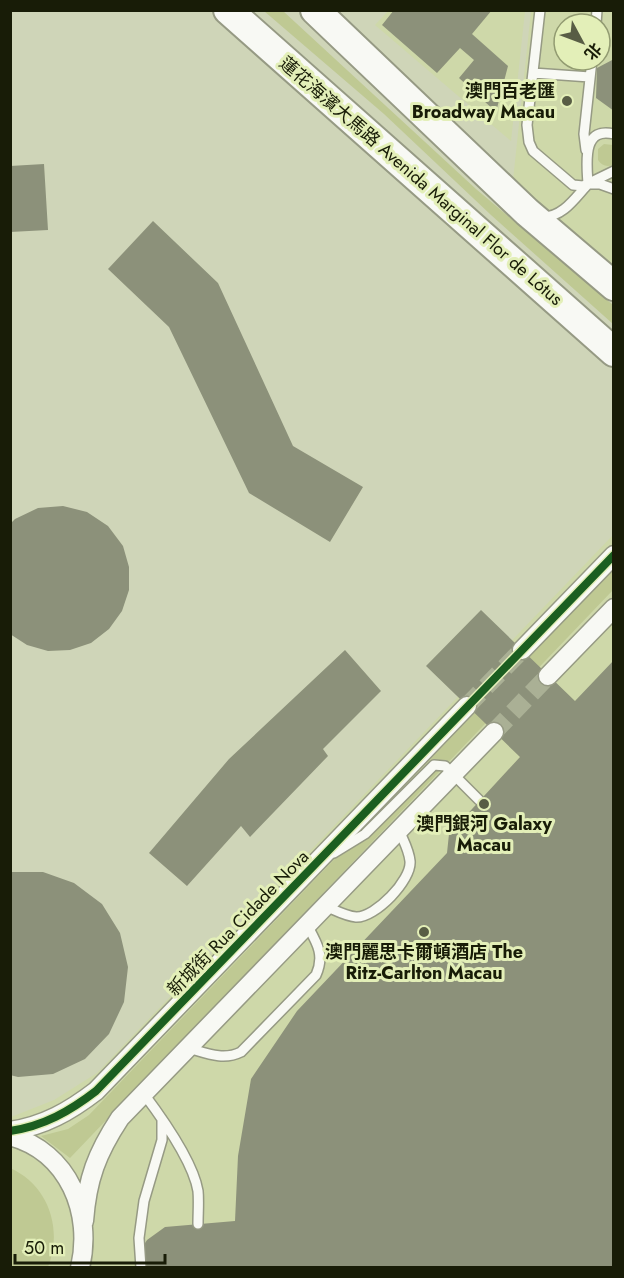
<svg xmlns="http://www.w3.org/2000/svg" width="624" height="1278" font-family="Jost,'Noto Sans SC',sans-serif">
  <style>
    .built { fill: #ced8a9; fill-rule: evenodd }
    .green { fill: #bfc993 }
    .building { fill: #8c917a }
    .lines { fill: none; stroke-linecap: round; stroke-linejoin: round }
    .street-tunnel { stroke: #aab095; stroke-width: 18; stroke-dasharray: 18 9; stroke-linecap: butt }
    .lane-casing { stroke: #969a84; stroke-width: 12 }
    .street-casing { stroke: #969a84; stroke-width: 21 }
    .primary-casing { stroke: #969a84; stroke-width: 32 }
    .lane { stroke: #f8f9f4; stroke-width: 9 }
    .street { stroke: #f8f9f4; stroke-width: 18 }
    .primary { stroke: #f8f9f4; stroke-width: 28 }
    .cycleway-casing { stroke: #e3efb8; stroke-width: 11 }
    .cycleway { stroke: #1b5e20; stroke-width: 8 }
    .poi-dot { fill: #585d45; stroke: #e3efb8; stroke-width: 2 }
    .labels { text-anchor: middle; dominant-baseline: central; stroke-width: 6; stroke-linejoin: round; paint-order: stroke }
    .poi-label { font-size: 18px; font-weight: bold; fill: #181c07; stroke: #e3efb8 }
    .street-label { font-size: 18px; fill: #181c07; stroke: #e3efb8 }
  </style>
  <rect width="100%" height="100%" fill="#cfd5b8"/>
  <!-- built -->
  <path class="built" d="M388,11H525L511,141L375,25Z
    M531,11H613V267L513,180ZM564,24H600V60H564Z
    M613,535V1267L11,1268V1117L54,1100L97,1073Z"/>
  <!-- green -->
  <path class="green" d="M264,11H283L476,189L613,305V324L491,215L384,114Z
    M604,144L613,145V165C607,167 602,166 598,160V149Z
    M613,569V590L70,1158L41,1136L68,1129L89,1115Z
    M10,1168C49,1185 63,1230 48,1267H11Z"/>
  <!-- building -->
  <path class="building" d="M394,10H492L472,34L508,66L496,112L459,78L474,60L460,48L437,73L382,25Z
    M614,59V111L596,98L597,68Z
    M44,164L48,230L10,232V166Z
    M153,221L218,283L293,446L363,487L330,542L249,493L169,327L108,269Z
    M63,506L87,512L108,526L123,546L129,567V590L122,611L109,629L91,643L70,650L48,651L27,645L10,634V524L15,519L38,508Z
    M481,610L575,701L614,660V1268H135L136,1257L147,1240L165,1227L235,1221L238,1156L251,1079L297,1011L447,853L449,834L520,757L426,666Z
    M345,650L381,691L323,749L328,756L250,837L241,826L187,886L149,853L229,759Z
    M10,872H43L74,883L102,904L120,933L128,967L124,1002L109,1034L85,1059L53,1074L18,1077L10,1075Z"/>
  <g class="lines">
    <!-- street-tunnel -->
    <path class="street-tunnel" d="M467,706L522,650
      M494,732L548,676"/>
    <defs>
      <path id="lane" d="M540,10L527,125L529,142L533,151L573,185L583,186L614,171
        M596,24L597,10
        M533,73L590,77
        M586,150L584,134L592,60
        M590,184H600L614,189
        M543,217C563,217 575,198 588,184C587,165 581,126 614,134
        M334,853L365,834L434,765L445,766L479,800
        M325,906C335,910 345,916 356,917C375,918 412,880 410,861C409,850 403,840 399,830
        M188,1048C206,1053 223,1061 241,1052L316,975C325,955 317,943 307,925
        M144,1094C162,1118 193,1161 198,1191C199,1201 198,1213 198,1224
        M141,1268L139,1238L144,1201L162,1140V1119"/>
      <path id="street" d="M522,650L614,555
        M548,676L614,608
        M10,1131C44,1126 70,1111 96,1091L467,706
        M10,1136C69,1152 93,1213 80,1268
        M84,1221C87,1179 97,1153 120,1118L494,732"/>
      <path id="primary" d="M228,10L614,352
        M315,10L527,212L614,286"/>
    </defs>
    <!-- lane casing -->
    <use href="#lane" class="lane-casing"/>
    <!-- street casing -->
    <use href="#street" class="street-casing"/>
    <!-- primary casing -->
    <use href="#primary" class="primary-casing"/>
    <!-- lane -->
    <use href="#lane" class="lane"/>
    <!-- street -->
    <use href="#street" class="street"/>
    <!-- primary -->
    <use href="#primary" class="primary"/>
    <defs>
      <path id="cycleway" d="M10,1131C44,1126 70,1111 96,1091L614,555"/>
    </defs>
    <!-- cycleway casing -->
    <use href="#cycleway" class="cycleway-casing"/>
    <!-- cycleway -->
    <use href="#cycleway" class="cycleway"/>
  </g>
  <!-- markers -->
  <g class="poi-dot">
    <circle cx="567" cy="101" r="6"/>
    <circle cx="484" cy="804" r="6"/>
    <circle cx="424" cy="932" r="6"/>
  </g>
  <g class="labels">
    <!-- poi labels -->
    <g class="poi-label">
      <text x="555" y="91" text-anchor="end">澳門百老匯<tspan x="555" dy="21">Broadway Macau</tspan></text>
      <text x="484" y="824">澳門銀河 Galaxy<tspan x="484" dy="21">Macau</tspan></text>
      <text x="424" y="952">澳門麗思卡爾頓酒店 The<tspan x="424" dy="21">Ritz-Carlton Macau</tspan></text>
    </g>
    <!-- street labels -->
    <g class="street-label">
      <text transform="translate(421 181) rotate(41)">蓮花海濱大馬路 Avenida Marginal Flor de Lótus</text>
      <text transform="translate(238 923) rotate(-46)">新城街 Rua Cidade Nova</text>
    </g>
  </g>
  <!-- border -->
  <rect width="624" height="1278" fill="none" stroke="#181c07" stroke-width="24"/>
  <!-- north arrow -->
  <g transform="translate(582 42) rotate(131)"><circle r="28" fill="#e3efb8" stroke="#929b71" stroke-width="1.5"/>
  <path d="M0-4.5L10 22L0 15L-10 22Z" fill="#585d45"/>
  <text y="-9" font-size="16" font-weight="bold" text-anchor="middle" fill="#181c07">北</text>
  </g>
  <!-- scale -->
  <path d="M15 1254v9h150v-9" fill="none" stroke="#181c07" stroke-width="3"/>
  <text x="24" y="1254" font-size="18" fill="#181c07" stroke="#e3efb8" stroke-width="4.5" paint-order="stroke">50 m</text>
</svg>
